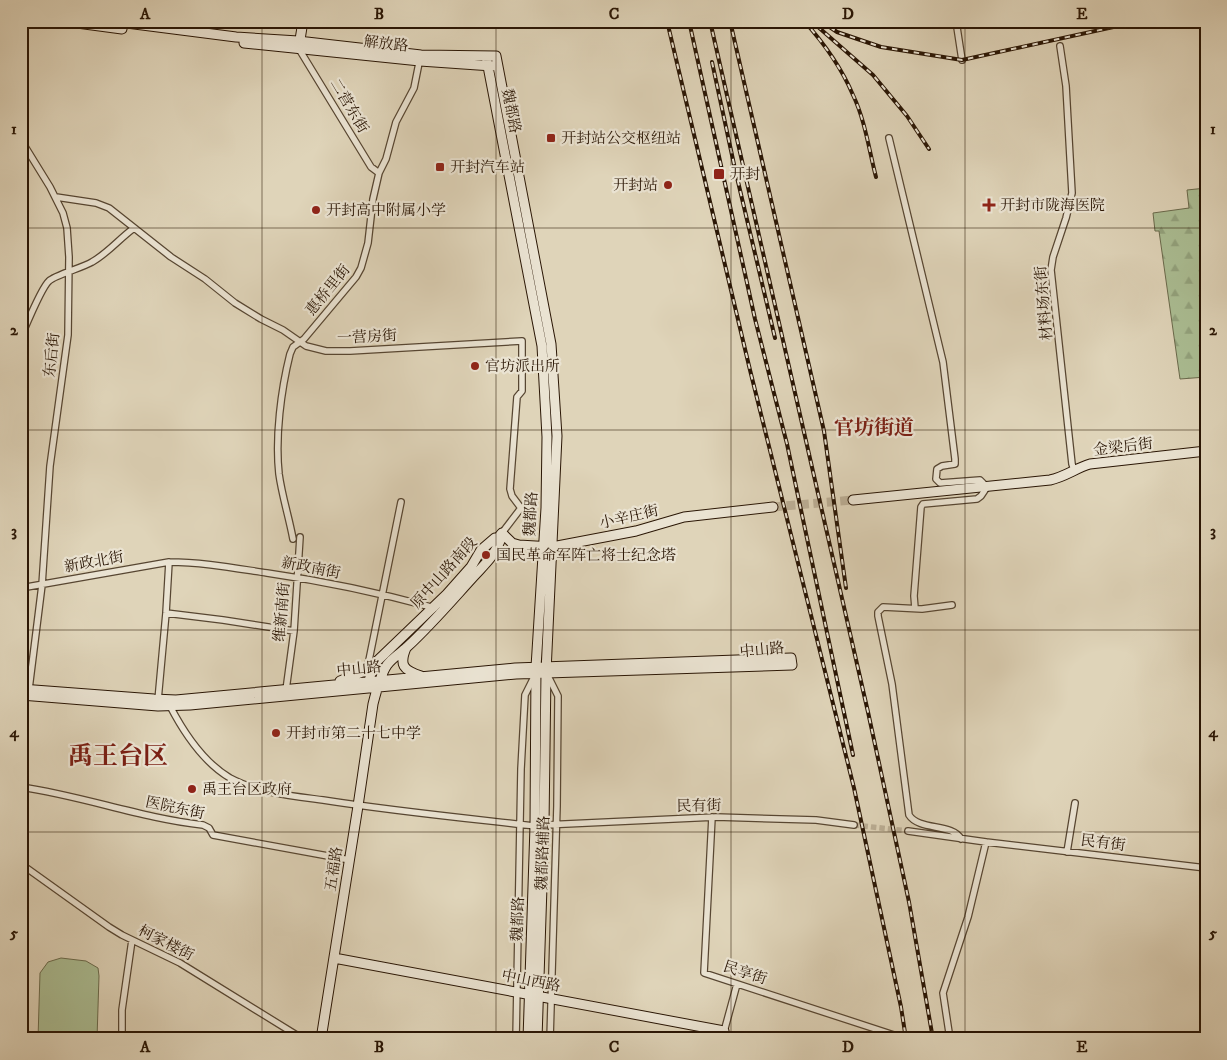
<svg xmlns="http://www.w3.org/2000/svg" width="1227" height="1060" font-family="'IM FELL DW Pica','Noto Serif SC',serif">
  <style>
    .green { fill: #abbe94; stroke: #6a6a4c }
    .forest { fill: url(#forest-firs); stroke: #6a6a4c }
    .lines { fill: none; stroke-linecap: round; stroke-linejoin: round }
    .street-tunnel { stroke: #bbae95; stroke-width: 5.5; stroke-dasharray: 5.5 3; stroke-linecap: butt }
    .secondary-tunnel { stroke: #bbae95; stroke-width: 9; stroke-dasharray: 9 4.5; stroke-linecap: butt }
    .street-casing { stroke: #574632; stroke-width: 8 }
    .secondary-casing { stroke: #2a1605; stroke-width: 11 }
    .street { stroke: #eae3d2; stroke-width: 5.5 }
    .secondary { stroke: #eae3d2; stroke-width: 9 }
    .rail-casing { stroke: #2a1605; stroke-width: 4 }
    .rail { stroke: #eae3d2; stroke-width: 2; stroke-dasharray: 5.5; stroke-linecap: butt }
    .grid { fill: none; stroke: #2a1605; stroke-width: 1; stroke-opacity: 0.55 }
    .poi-dot { fill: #8f2418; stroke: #eae3d2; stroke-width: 2 }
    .labels { text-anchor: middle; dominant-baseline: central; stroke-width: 4.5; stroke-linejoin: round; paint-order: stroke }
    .street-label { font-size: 15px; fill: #2a1605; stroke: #eae3d2 }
    .poi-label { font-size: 15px; fill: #2a1605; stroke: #eae3d2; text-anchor: start }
    .district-label { font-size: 20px; font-weight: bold; fill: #7a1f14; stroke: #eae3d2 }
    .town-label { font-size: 25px; font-weight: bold; fill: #7a1f14; stroke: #eae3d2 }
    .neatline { fill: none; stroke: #2a1605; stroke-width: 2 }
    .grid-label { font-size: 16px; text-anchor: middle; font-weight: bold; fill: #2a1605 }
  </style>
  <defs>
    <pattern id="forest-firs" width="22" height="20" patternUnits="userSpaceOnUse" patternTransform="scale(1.25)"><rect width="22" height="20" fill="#abbe94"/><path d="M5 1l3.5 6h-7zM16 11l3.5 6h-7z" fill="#93a37e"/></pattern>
  </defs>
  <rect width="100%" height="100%" fill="#dfd4b9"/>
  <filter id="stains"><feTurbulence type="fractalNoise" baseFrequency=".004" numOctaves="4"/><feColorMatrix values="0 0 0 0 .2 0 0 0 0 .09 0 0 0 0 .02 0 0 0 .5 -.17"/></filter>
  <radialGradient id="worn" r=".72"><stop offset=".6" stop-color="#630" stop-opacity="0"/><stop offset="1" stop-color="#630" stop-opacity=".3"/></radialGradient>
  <!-- green -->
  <path class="green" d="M61,958L86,961L98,968L99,976L97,1039H38L40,973L48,962Z"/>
  <!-- forest -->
  <path class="forest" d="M1206,188V377L1180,379L1159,231H1155L1153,213L1189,208L1187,190Z"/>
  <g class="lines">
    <!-- street-tunnel -->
    <path class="street-tunnel" d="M854,825L908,831
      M897,1036L910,1039"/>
    <!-- secondary-tunnel -->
    <path class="secondary-tunnel" d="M773,507L853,500"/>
    <defs>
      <path id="street" d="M956,21L962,60
        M1060,46L1066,86L1072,193L1066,218L1053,257L1051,270L1072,464L1074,470
        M299,49L371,167L379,173
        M889,138L943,362L955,459V464L942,466L937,469L936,479L940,483L980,480L987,487L981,496L977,499L923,504L921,507L914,596L915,608
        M21,140L50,187L63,213L67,228L69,257L68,335L50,466L42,585L29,689
        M56,197L96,203L109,208L171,257L205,279L235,303L261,319L283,330L306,346L326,351H350L522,341V391L517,397L510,489L512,496L521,508L502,533
        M21,337C26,326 41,288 49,281C55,275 82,268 92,262C108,253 119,239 134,228
        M293,539C289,517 282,496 279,474C275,437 281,390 290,354L293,347L304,339L356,277L361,268L368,243L373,199L379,173L386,159L396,122L414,88L420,58
        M1206,573V582
        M21,588L169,562C202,562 234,568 267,573C323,581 380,593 435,608
        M952,605L922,609L883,607L878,612V616L892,684L909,815C919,831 953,823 961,839
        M166,613L223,620L294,631
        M367,670L401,502
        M548,676L558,696L557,806L550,1039
        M286,690L294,631L300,537
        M158,700L166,613L169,562
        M170,706C184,733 203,762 230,778C258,793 292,796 323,800C393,811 464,818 535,826
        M21,787C83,796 141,818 203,825L209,828L213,835L350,860
        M712,817L704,973L897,1036
        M544,825L716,817L816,820L854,825
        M908,831L986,842L1206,868
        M1067,852L1075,803
        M21,864L109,927L122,935L180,963L303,1039
        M122,1039V1010L132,940
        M516,1039L521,769L525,695L534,677
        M722,1039L737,984
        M950,1039L943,993L968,917L986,842"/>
      <path id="secondary" d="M62,21L122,29
        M111,21L236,37L298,41L421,55L496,56L551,344L557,436L546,672L544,825L537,1039
        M244,43L420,61L492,66
        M299,46L303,21
        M486,56L542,346L547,437L546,508L536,667L535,826L528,1039
        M853,500L1050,480C1065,477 1076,468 1090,464L1206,451
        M406,648C399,665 403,670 421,676
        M340,681L367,670L373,665
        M368,685L373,665L447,594L471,567L481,550L495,538L497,539L502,533L512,543L519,545L552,547L636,531L684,517L773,507
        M21,689L154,699L176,700L515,668L791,658L792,665L516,674L190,705L158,706L21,695
        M334,958L724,1031
        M321,1039L358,806L373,704C376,692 381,674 387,665C393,657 401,653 407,647C432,624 453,599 475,575C486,563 494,556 500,541L497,539"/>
    </defs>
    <!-- street casing -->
    <use href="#street" class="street-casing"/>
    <!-- secondary casing -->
    <use href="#secondary" class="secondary-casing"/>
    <!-- street -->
    <use href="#street" class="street"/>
    <!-- secondary -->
    <use href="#secondary" class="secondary"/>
    <defs>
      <path id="rail" d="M667,21L750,370L854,788L901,1007L906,1039
        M689,21L755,319L787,444L853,755
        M710,21L868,712L909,902L933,1039
        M730,21L824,431L846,588
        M804,21C823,42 842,69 853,95C865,120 869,150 876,177
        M821,21L837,32L881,47L962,60L1141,21
        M817,26L873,75L907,116L929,149
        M712,62L735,169L775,338"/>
    </defs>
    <!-- rail casing -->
    <use href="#rail" class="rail-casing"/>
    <!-- rail -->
    <use href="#rail" class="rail"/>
  </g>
  <!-- grid -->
  <path class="grid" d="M262,21V1039M496,21V1039M731,21V1039M965,21V1039M21,228H1206M21,430H1206M21,630H1206M21,832H1206"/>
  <!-- markers -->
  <g class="poi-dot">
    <rect x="546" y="133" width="10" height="10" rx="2.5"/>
    <rect x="435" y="162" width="10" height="10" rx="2.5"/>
    <rect x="713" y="168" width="12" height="12" rx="2.5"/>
    <circle cx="668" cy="185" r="5"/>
    <path d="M986.5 197.5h5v5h5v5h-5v5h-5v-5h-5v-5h5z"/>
    <circle cx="316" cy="210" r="5"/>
    <circle cx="475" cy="366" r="5"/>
    <circle cx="486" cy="555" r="5"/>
    <circle cx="276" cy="733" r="5"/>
    <circle cx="192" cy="789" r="5"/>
  </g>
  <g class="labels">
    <!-- street labels -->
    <g class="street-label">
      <text transform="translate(386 44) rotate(6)">解放路</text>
      <text transform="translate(349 106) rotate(59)">二营东街</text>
      <text transform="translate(511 111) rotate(79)">魏都路</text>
      <text transform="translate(328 290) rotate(-51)">惠桥里街</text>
      <text transform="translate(1044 303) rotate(-95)">材料场东街</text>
      <text transform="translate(367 337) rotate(-3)">一营房街</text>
      <text transform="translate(52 355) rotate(-84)">东后街</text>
      <text transform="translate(1123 447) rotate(-7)">金梁后街</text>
      <text transform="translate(531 514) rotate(-87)">魏都路</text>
      <text transform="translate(629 517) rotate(-13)">小辛庄街</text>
      <text transform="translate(94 562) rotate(-10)">新政北街</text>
      <text transform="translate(311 568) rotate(11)">新政南街</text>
      <text transform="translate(444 573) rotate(-48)">原中山路南段</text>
      <text transform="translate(282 612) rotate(-85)">维新南街</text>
      <text transform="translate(762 650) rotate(-5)">中山路</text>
      <text transform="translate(359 669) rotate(-6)">中山路</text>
      <text transform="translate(699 806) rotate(-1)">民有街</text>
      <text transform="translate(175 808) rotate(12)">医院东街</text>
      <text transform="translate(1103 843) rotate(7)">民有街</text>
      <text transform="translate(543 853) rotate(-88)">魏都路辅路</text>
      <text transform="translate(334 869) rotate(-81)">五福路</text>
      <text transform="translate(518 919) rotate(-88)">魏都路</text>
      <text transform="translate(166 943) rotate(27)">柯家楼街</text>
      <text transform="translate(745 973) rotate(18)">民享街</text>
      <text transform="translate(531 981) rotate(11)">中山西路</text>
    </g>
    <!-- poi labels -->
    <g class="poi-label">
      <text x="561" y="138">开封站公交枢纽站</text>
      <text x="450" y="167">开封汽车站</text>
      <text x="730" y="174">开封</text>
      <text x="658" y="185" text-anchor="end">开封站</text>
      <text x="1000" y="205">开封市陇海医院</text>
      <text x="326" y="210">开封高中附属小学</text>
      <text x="485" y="366">官坊派出所</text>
      <text x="496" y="555">国民革命军阵亡将士纪念塔</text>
      <text x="286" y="733">开封市第二十七中学</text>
      <text x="202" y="789">禹王台区政府</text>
    </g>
    <!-- district labels -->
    <g class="district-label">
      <text x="874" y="428">官坊街道</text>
    </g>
    <!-- town labels -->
    <g class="town-label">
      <text x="118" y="756">禹王台区</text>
    </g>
  </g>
  <!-- margin -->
  <rect width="1227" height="1060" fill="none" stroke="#dfd4b9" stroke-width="55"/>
  <rect x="28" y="28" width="1172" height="1004" class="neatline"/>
  <g class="grid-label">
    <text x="145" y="19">A</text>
    <text x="379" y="19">B</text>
    <text x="614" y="19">C</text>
    <text x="848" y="19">D</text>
    <text x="1082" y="19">E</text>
    <text x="14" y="134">1</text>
    <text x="1213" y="134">1</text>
    <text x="14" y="335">2</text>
    <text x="1213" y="335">2</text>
    <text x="14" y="536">3</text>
    <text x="1213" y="536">3</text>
    <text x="14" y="737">4</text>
    <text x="1213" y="737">4</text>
    <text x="14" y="938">5</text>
    <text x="1213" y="938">5</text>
    <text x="145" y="1052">A</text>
    <text x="379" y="1052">B</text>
    <text x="614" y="1052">C</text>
    <text x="848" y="1052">D</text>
    <text x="1082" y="1052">E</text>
  </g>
  <rect width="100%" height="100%" filter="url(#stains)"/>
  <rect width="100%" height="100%" fill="url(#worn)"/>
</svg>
